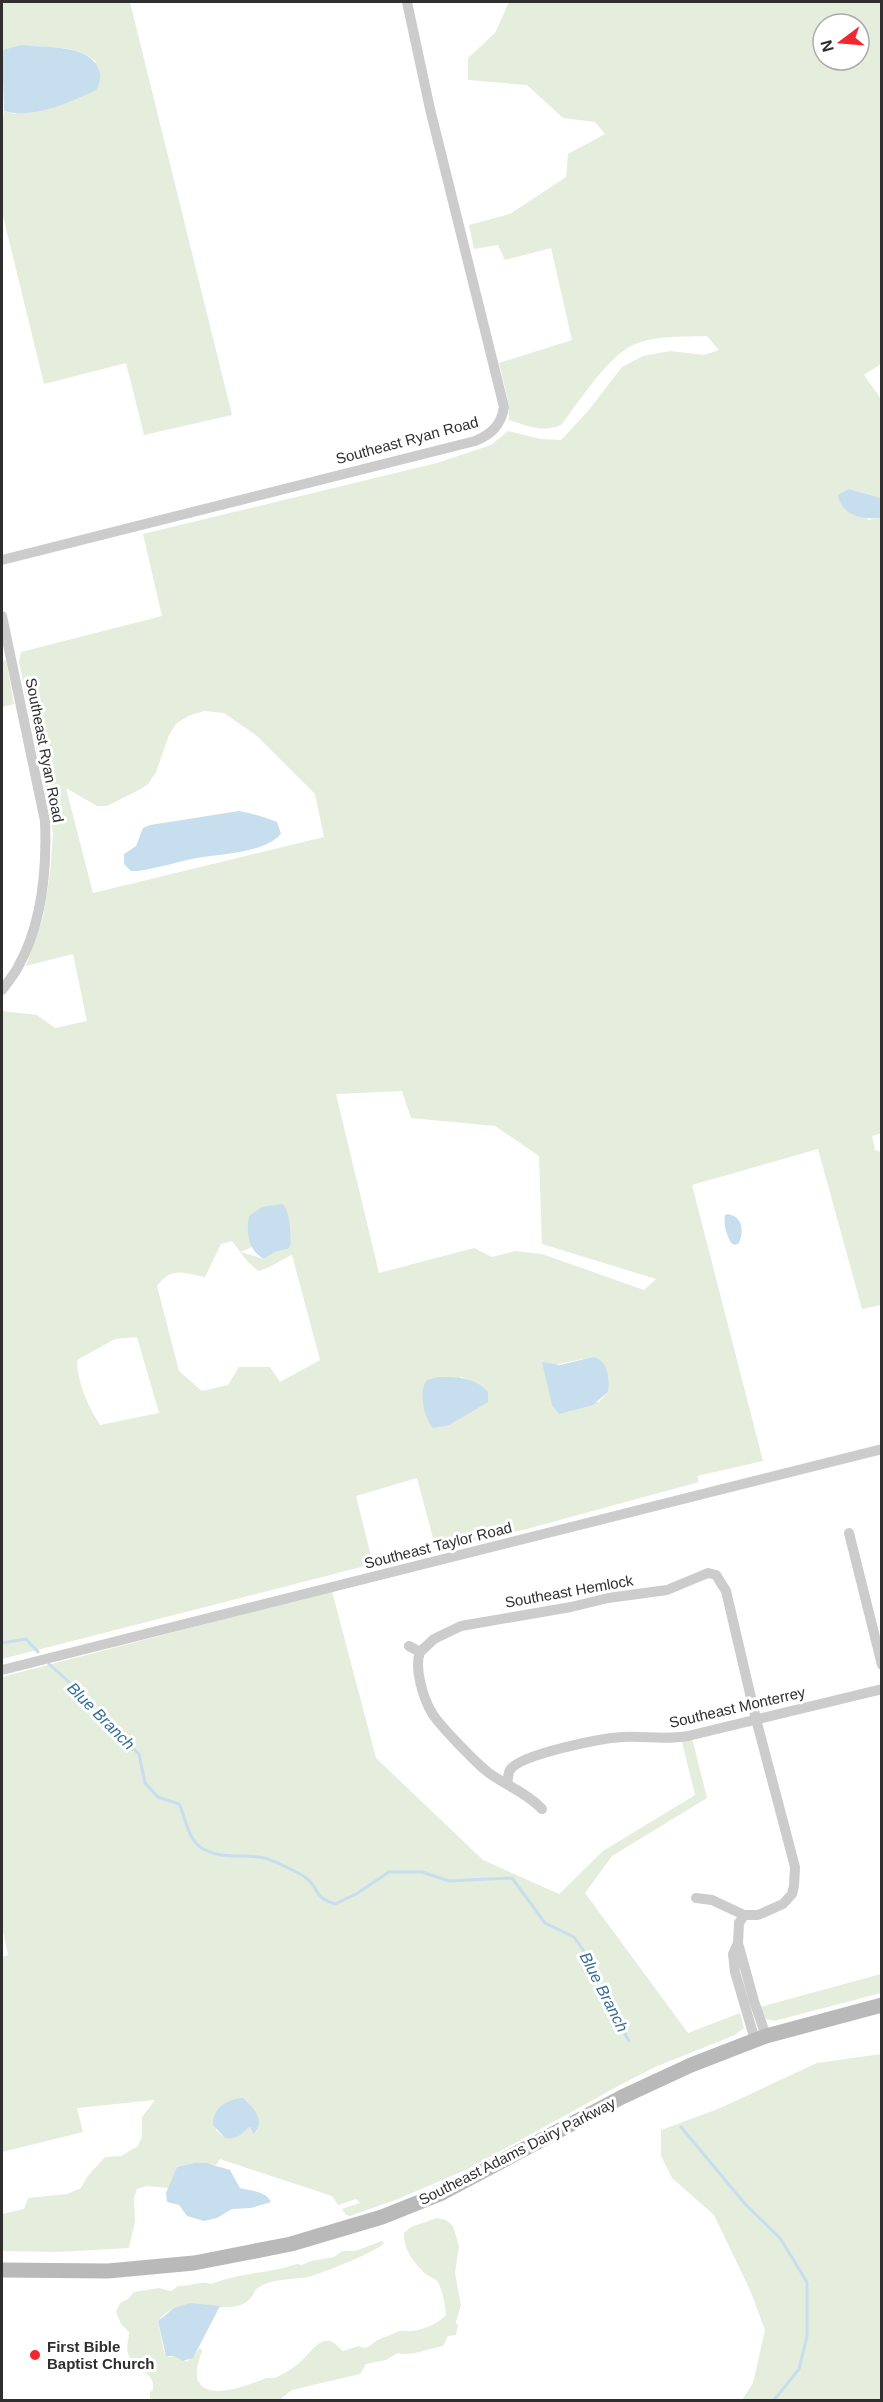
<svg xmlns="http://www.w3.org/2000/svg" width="883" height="2402" font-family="Helvetica,sans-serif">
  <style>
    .green { fill: #e5eddc; fill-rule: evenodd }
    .water { fill: #c7deee }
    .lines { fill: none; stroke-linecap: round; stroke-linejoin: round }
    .stream { stroke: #c7deee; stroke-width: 3 }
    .street { stroke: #ccc; stroke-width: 10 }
    .secondary { stroke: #b9b9b9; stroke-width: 15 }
    .poi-dot { fill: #f2262e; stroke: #fff; stroke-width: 2 }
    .labels { text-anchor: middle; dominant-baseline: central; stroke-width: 6; stroke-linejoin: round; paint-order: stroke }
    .street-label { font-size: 15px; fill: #2f2f2f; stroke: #fff }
    .poi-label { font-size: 15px; font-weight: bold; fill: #2f2f2f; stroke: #fff; text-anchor: start }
    .water-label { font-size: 16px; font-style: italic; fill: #376f98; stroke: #fff }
  </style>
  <rect width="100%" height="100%" fill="#fff"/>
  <!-- green -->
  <path class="green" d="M2,2H130L232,415L144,435L126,363L44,384L2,212V124L4,111L15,114L96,62C79,43 25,45 2,50Z
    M509,2H881L882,363L864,375L881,399V498L849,489L868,520L881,518L882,1133L872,1136L875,1150L881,1152V1305L862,1309L818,1149L692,1185L763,1461L697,1476L699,1482L523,1530L436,1549L417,1478L356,1496L373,1564L2,1659V1011L37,1015L55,1028L87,1021L73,954L26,966L43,917L50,874L53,834L19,661L21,652L162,616L143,534L437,463L491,445L508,431L541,439L561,440L588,411L622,367L643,356L670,351L704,355L719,350L707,336C683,337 655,335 633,345C608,356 579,402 561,425C542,433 528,426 509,420V405L499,363L572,340L551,248L505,260L498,245L474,249L469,225L510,214L566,177L568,154L605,134L595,122L563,118L527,85L468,80V58L495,33ZM823,24H859V60H823ZM204,711L224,713L257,736L315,794L324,837L93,893L66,788L97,806H107L141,789L148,784L156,772L169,735L176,724L188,716ZM402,1091L411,1118L495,1126L539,1156L542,1244L656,1279L644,1290L542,1254L515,1251L492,1257L474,1248L379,1273L336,1094ZM288,1215L291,1244L288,1249L275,1252L264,1259L241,1252L252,1247L248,1224ZM232,1241L247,1261L258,1271C269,1269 280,1260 292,1255L320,1360L280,1382L270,1367H239L228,1385L202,1391L179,1371L157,1286C172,1266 183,1273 205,1277L221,1244ZM137,1337L159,1413L100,1425C87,1404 78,1385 77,1360L115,1339ZM593,1357L608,1392L599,1402L552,1405L544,1367ZM461,1377L479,1384L430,1425L424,1404Z
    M6,660L14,704L2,707V661Z
    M332,1591L376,1758L483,1860L559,1894L603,1851L695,1795L682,1742L692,1738L707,1798L612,1856L585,1893L688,2033L740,2013L744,2028L735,2035L655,2067L620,2085L470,2168L398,2199L350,2216L346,2215L342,2209L360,2203L356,2199L338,2205L332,2196L220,2159L216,2165L194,2163L177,2167L169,2188L147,2186L137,2189L134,2198L135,2221L129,2248L56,2252L2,2251V2214L24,2209L28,2198L67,2194L81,2188L87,2177L105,2157L121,2156L138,2146L142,2136V2117L155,2100L77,2108L83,2132L2,2152V1957L8,1955L2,1927V1677ZM229,2101L257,2131L252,2132L250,2127L234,2138H225L216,2130L215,2114Z
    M881,1974V1993L774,2021L766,2019L760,2007Z
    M881,2054V2400H742L753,2383L765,2330L750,2290L714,2215L672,2178L661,2156V2130L718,2109L817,2063Z
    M437,2218L446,2220L453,2226L459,2246L455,2273L461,2305L456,2322L458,2326L456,2335L448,2336L443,2346C431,2348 409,2357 398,2353L386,2360L366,2364L360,2374L292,2390L279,2400H154L150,2398V2392L153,2390C156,2373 136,2369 129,2356C125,2348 129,2341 129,2332L121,2324L116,2312L120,2303L128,2299L134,2292L159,2288L171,2291L178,2286C189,2287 200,2280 211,2284C239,2273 270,2273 297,2264L302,2265L311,2261L334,2257L342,2251H355L382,2241L384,2243C379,2251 320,2274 308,2277C289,2280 270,2278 255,2290C244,2322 197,2297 173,2309C167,2311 162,2316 158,2321L164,2352L169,2357L174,2356L187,2362L200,2348L202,2351C199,2360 196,2368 197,2378C204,2402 244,2387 264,2379C268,2377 273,2379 277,2377C285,2373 294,2368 300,2362C309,2355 313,2345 324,2341C333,2339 337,2346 343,2351L359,2346L364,2348C370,2347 371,2344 376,2341C377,2340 393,2334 397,2332C402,2330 406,2332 411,2331C424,2330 437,2324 446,2315C445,2304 443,2292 438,2282C435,2278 429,2277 426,2274C415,2264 403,2250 404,2233L411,2227Z"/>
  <!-- water -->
  <path class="water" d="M22,45C45,48 89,44 98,68C102,76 100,83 96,90C69,103 33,119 4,111L2,50Z
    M849,489L881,498V518C864,520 841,516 838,495Z
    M239,811C252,813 264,817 277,822L281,834C264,853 221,854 197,858C177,862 158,868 138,871H131L124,864V854L136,846L143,828L150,825Z
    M282,1204C291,1211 290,1233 291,1244L288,1249L275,1252L264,1259C248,1251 246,1231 249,1216L262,1207Z
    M728,1214C743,1217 744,1231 739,1243L735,1245L731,1243C727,1235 723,1225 725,1215Z
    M593,1357C608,1360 610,1379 608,1392L593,1405L559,1414L552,1405L542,1362L560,1365Z
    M439,1377C457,1377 475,1377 488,1392V1402L449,1425L433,1428C424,1419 418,1390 427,1380Z
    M243,2098C253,2107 267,2122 253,2134L250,2127C241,2133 238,2140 225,2138L213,2125C212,2108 228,2099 243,2098Z
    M194,2163H206L230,2170L240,2188C251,2191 266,2191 271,2202L251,2208L232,2209L217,2218L204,2221L187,2216L179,2205L167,2202L166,2193L177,2167Z
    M190,2303L220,2306L193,2358L183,2361L174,2356H166L158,2321L174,2308Z"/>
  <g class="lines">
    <!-- stream -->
    <path class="stream" d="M2,1643L26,1639L38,1652
      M49,1664L79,1691L114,1731L139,1754L145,1783L158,1797L179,1804C187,1820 187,1841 205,1850C225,1860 245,1853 264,1858C273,1860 298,1872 306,1878C320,1888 312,1897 335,1904L356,1894L389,1872H422L449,1881L512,1878L545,1923L574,1937L588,1957L601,1994L629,2041
      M681,2127L746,2205L780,2238L807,2282V2336L799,2369L774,2400"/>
    <!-- street -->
    <path class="street" d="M2,560L475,441C492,434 501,425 504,407L430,109L407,2
      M2,616L45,821C47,869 42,924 18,967C14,975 7,983 2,990
      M849,1533L882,1665
      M409,1646L420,1652
      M420,1652L434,1639L461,1626L571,1607L608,1598L667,1590L708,1573L716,1575
      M420,1652C414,1668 423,1698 432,1713C439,1725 478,1765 489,1773C507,1786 527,1793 542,1809
      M2,1670L882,1449
      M507,1784C508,1780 508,1773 510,1770C520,1754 603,1738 623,1737C645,1736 666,1740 688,1736L882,1689
      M696,1898L712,1900L744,1915H758L783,1904L792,1894L794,1886L795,1867L756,1719L726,1591L716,1575
      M744,1915L739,1923L738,1943L733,1954L735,1972L755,2040
      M738,1943L754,2001L766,2036"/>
    <!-- secondary -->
    <path class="secondary" d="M2,2270L108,2271L194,2263L291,2244L382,2217L442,2193L622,2097L691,2065L766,2036L882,2005"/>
  </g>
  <!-- markers -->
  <circle class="poi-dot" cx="35" cy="2355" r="6"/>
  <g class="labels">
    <!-- street labels -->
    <g class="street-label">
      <text transform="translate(407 440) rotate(-15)">Southeast Ryan Road</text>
      <text transform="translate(45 750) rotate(79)">Southeast Ryan Road</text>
      <text transform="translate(438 1545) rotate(-14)">Southeast Taylor Road</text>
      <text transform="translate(569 1591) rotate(-10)">Southeast Hemlock</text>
      <text transform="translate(737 1707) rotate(-13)">Southeast Monterrey</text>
      <text transform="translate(517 2151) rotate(-27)">Southeast Adams Dairy Parkway</text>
    </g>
    <!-- poi labels -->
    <g class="poi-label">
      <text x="47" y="2346">First Bible<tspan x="47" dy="17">Baptist Church</tspan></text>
    </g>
    <!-- water labels -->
    <g class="water-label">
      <text transform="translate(101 1716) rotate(45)">Blue Branch</text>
      <text transform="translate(604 1992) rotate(63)">Blue Branch</text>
    </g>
  </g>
  <!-- border -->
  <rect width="883" height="2402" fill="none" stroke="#2f2f2f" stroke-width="6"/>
  <!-- north arrow -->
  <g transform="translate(841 42) rotate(254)"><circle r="28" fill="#ffffff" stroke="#acacac" stroke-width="1.5"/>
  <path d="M0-4.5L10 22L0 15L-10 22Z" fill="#f2262e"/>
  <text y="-9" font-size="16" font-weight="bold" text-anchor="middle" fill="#2f2f2f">N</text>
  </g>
</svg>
